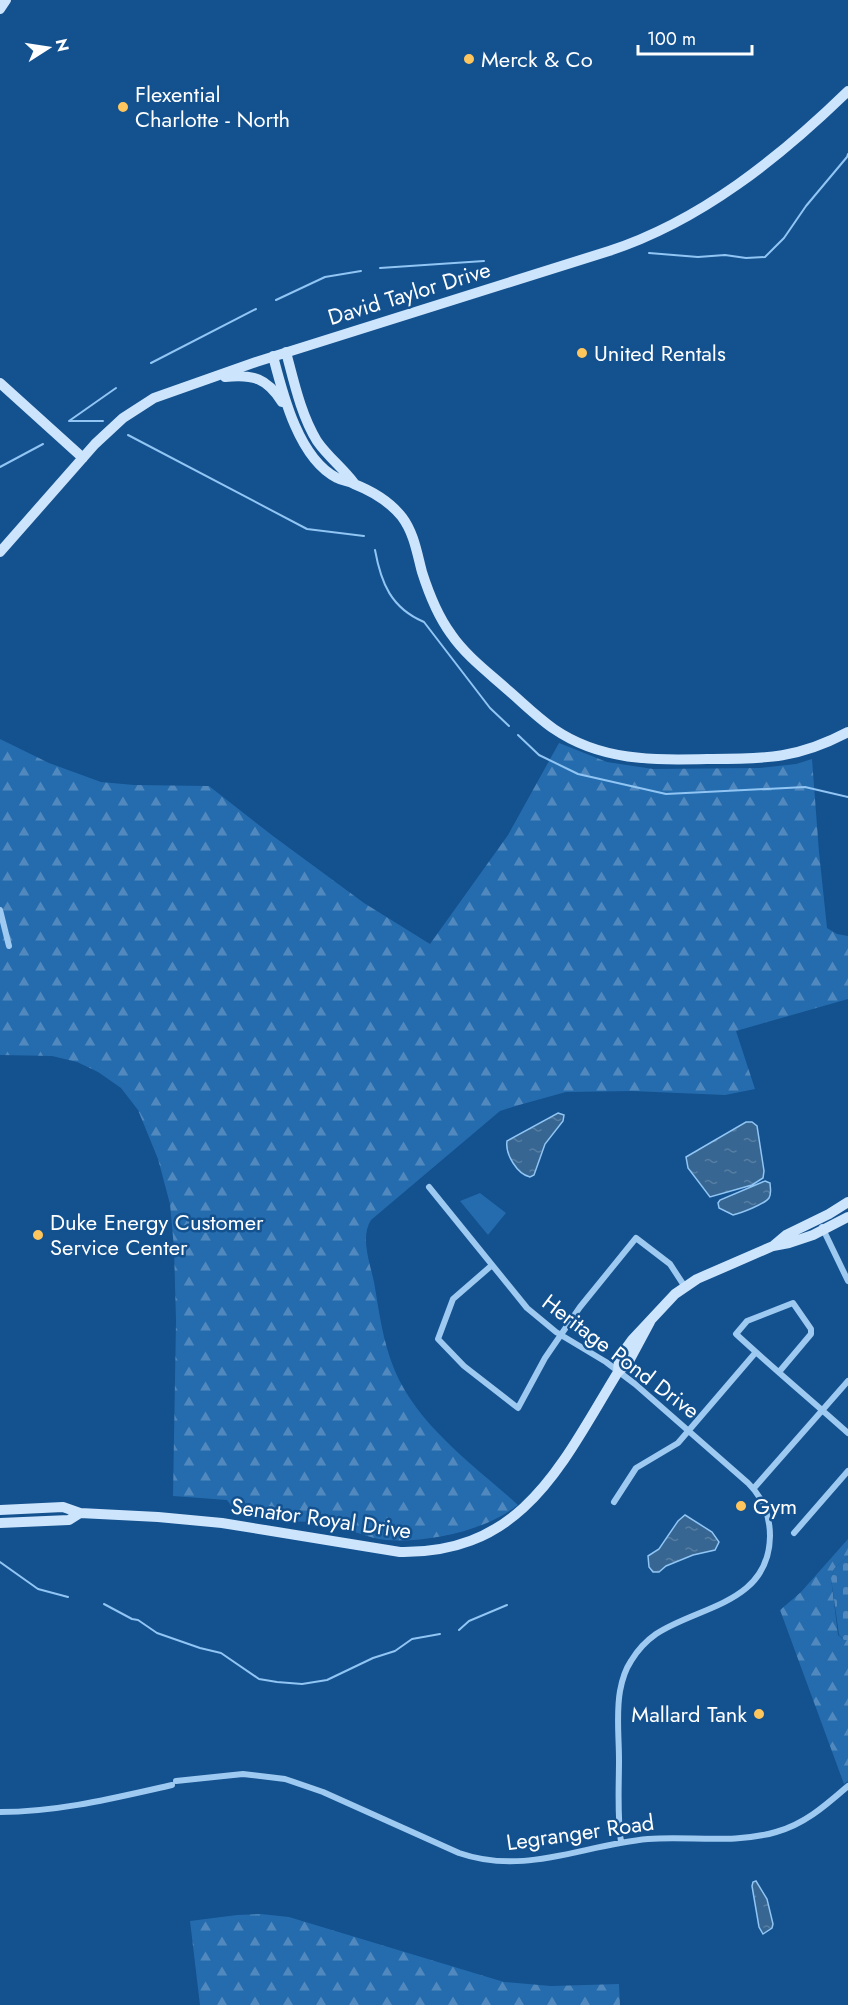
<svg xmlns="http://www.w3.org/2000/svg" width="848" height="2005" font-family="Jost,sans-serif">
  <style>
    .forest { fill: url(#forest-firs) }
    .cemetery { fill: url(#cemetery-stones) }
    .park { fill: #256cae }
    .water { fill: url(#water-ripples); stroke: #90c5f4; stroke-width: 1.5 }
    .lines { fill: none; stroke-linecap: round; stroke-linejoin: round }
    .stream { stroke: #90c5f4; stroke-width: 2 }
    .street { stroke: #9ec9f1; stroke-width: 6 }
    .secondary { stroke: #cce4fc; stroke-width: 10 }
    .poi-dot { fill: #ffc65e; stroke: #13518f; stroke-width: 2 }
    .labels { text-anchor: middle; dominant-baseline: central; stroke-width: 5; stroke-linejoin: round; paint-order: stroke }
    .poi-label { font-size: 22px; fill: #fff; stroke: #13518f; text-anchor: start }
    .street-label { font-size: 22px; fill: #fff; stroke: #13518f }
  </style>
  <defs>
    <pattern id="forest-firs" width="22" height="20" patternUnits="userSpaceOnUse" patternTransform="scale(1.5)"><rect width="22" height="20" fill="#256cae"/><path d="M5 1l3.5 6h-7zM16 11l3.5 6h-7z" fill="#5189be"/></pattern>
    <pattern id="cemetery-stones" width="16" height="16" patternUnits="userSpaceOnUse" patternTransform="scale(1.5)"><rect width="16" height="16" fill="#256cae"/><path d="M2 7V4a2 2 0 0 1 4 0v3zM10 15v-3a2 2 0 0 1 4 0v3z" fill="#5189be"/></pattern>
    <pattern id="water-ripples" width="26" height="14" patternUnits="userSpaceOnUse" patternTransform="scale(1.5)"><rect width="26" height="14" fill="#386692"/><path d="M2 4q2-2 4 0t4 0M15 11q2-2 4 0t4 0" fill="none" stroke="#567da2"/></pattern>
  </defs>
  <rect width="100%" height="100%" fill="#13518f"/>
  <!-- forest -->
  <path class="forest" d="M0,739L49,763L101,782L134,785L209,786L273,836L364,903L430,944L508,835L559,743L607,762L653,769L760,768L796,764L812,759L819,852L827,928L837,934L848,936V999L736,1031L755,1089L725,1095L632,1091L566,1092L519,1105L500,1111L371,1220C360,1237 370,1263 374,1282C379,1311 383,1343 395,1371C419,1427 474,1465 518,1505C485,1531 428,1543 386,1540C366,1538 348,1528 328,1524C308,1520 288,1523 268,1520C257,1518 247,1515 236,1512L227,1500L173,1496L176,1321L174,1248L170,1204L158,1159L138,1110L121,1088L98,1072L77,1062L52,1056L0,1055Z
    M848,1539V1556L834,1569L831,1578L838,1635L844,1640H848V1781L844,1784L780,1610L801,1592Z
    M261,1914L289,1917L504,1982L551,1986L619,1984L620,2005H200L190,1921L237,1915Z"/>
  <!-- cemetery -->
  <path class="cemetery" d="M848,1556V1640H844L839,1635L831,1578L834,1569Z"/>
  <!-- park -->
  <path class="park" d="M480,1193L506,1213L488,1235L460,1201Z"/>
  <!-- water -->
  <path class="water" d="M558,1113L564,1115L563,1121L545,1144L534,1175L530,1177C517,1174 505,1154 507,1141Z
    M746,1122H752L757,1126L764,1171L763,1178L752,1185L710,1197L688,1168L686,1157Z
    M765,1181L770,1183C770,1187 772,1193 769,1198C765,1204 741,1213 733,1215L719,1208L718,1203L720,1200Z
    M685,1515L712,1532L719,1542L715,1550L693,1555L666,1566L659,1572H653L649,1567L648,1556L659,1549L678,1521Z
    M756,1881L767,1899L773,1924L772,1928L763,1934L759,1927L752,1886L753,1882Z"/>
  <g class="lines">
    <!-- stream -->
    <path class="stream" d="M649,253L698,257L725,255L746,258L765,257L784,238L806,206L847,157L848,154
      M380,268L484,261
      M276,300L325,277L361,271
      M151,363L256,309
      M69,421L116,388
      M69,421H103
      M128,435L307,529L364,536
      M0,467L43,444
      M375,550C381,583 391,608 424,622L490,708L509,726
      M518,735L539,755L578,774L666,794L805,787L848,797
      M0,1562L38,1589L68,1597
      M104,1604L132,1619L138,1620L157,1633L200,1648L221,1653L259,1679L277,1682L302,1684L327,1680L373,1658L395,1651L412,1639L440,1634
      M459,1630L469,1621L507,1605"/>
    <!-- street -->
    <path class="street" d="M0,910L9,946
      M429,1187L527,1308L556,1332L606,1362L635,1384L748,1483C763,1498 770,1516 770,1536C769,1604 698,1606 656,1634C646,1641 637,1651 631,1661C625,1670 622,1680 620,1691C616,1713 619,1737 619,1760C619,1787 617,1815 621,1842
      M822,1227L848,1281
      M491,1266L453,1299L438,1339L464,1366L518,1408L545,1358L580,1307L636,1238L670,1264L685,1287
      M779,1372L811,1334V1329L793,1303L747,1321L736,1334C773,1368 811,1400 848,1433
      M754,1488L848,1381
      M614,1502L636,1468L678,1443L756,1352
      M794,1533L848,1471
      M176,1781L243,1774L285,1779L323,1792L459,1853C525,1876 582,1845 648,1839C690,1836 735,1844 776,1832C805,1824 826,1805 848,1786
      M0,1812C59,1812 114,1798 172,1785"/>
    <!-- secondary -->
    <path class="secondary" d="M0,9L6,0
      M286,352C294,382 301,415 317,441C328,457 343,468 354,483
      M273,356C283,395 299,459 337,478C342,481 349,481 354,484C372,491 390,502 402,517C414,533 417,553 422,572C429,594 437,615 451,634C466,656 489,673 509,691C524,704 538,718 554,729C602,762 656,760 712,759C767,759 799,758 848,732
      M225,377C253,374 267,378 282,402
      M0,383L83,458
      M0,552L95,444L123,418L154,398L256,362L609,251C701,221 780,157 848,91
      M773,1246L786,1235L829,1214L848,1202
      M618,1372L619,1358L632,1340L675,1294L697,1279L773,1246L789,1243L813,1235L848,1217
      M0,1510L63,1507L80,1513L158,1517L222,1523L400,1552C524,1554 562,1463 618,1372L628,1363L650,1322
      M0,1523L69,1520L80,1513"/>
  </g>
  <!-- markers -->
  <g class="poi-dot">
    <circle cx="469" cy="59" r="6"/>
    <circle cx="123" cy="107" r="6"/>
    <circle cx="582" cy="353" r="6"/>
    <circle cx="38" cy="1235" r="6"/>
    <circle cx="741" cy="1506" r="6"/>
    <circle cx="759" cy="1714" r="6"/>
  </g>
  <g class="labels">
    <!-- poi labels -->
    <g class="poi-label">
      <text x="481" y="59">Merck &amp; Co</text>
      <text x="135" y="94">Flexential<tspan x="135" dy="25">Charlotte - North</tspan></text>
      <text x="594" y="353">United Rentals</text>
      <text x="50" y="1222">Duke Energy Customer<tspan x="50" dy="25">Service Center</tspan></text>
      <text x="753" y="1506">Gym</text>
      <text x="747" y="1714" text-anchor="end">Mallard Tank</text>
    </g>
    <!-- street labels -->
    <g class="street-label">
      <text transform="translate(409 293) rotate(-17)">David Taylor Drive</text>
      <text transform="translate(621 1356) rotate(37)">Heritage Pond Drive</text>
      <text transform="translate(321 1518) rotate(8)">Senator Royal Drive</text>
      <text transform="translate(580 1832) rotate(-8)">Legranger Road</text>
    </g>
  </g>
  <!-- north arrow -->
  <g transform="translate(48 48) rotate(78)" stroke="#13518f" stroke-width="4.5" paint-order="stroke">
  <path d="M0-4.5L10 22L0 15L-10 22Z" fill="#ffffff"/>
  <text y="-9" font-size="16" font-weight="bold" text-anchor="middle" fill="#ffffff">N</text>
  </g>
  <!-- scale -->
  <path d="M638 45v9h114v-9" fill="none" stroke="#ffffff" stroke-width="3"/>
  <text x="647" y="45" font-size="18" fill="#ffffff" stroke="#13518f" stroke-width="4.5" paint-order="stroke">100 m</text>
</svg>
